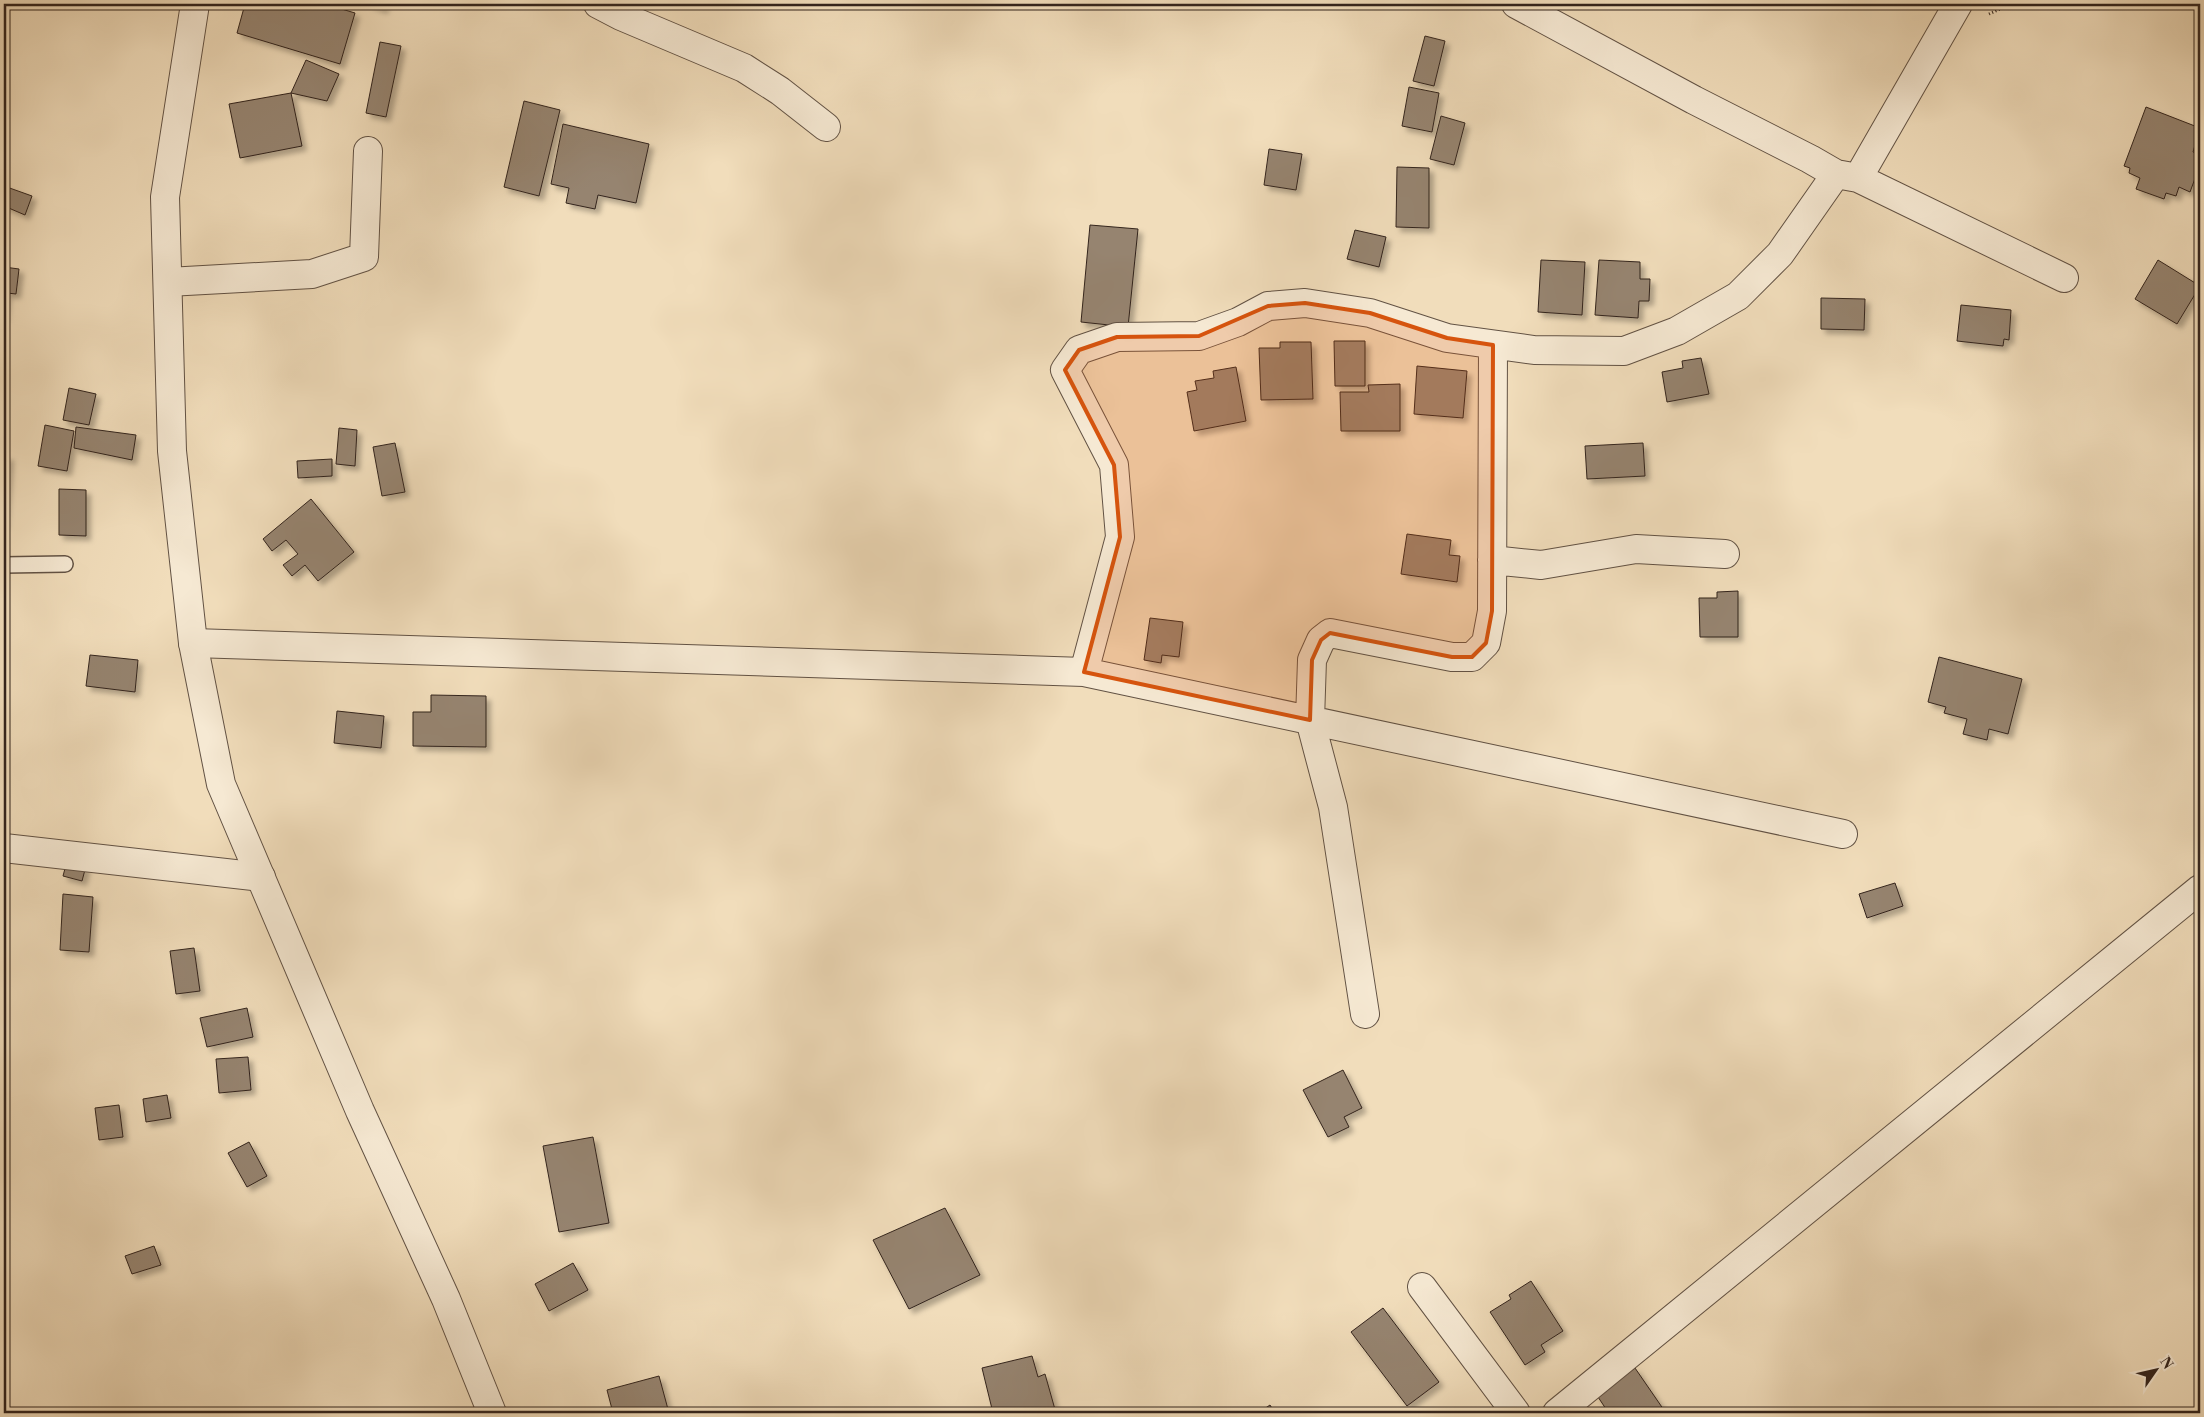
<svg xmlns="http://www.w3.org/2000/svg" width="2204" height="1417" font-family="'Libre Bodoni',serif">
  <style>
    .building { fill: #96846f; stroke: #33241d; filter: url(#shadow) }
    .lines { fill: none; stroke-linecap: round; stroke-linejoin: round }
    .service-casing { stroke: #625244; stroke-width: 18 }
    .minor-casing { stroke: #625244; stroke-width: 30 }
    .tertiary-casing { stroke: #625244; stroke-width: 30 }
    .path { stroke: #33241d; stroke-width: 3; stroke-dasharray: 1 2.5; stroke-linecap: butt }
    .service { stroke: #f6e9d3; stroke-width: 15 }
    .minor { stroke: #f6e9d3; stroke-width: 28 }
    .tertiary { stroke: #f6e9d3; stroke-width: 28 }
    .marked { fill: #d6540e; fill-opacity: 0.2; stroke: #d6540e; stroke-width: 4; stroke-linejoin: round }
  </style>
  <defs>
    <filter id="shadow"><feDropShadow dx="4.5" dy="4.5" stdDeviation="2.5" flood-color="#0004"/></filter>
  </defs>
  <rect width="100%" height="100%" fill="#f1ddbb"/>
  <filter id="stains"><feTurbulence type="fractalNoise" baseFrequency=".004" numOctaves="4"/><feColorMatrix values="0 0 0 0 .2 0 0 0 0 .09 0 0 0 0 .02 0 0 0 .5 -.17"/></filter>
  <radialGradient id="worn" r=".72"><stop offset=".6" stop-color="#630" stop-opacity="0"/><stop offset="1" stop-color="#630" stop-opacity=".3"/></radialGradient>
  <!-- building -->
  <path class="building" d="M245,4H325L355,13L340,64L237,33Z
    M368,4H385L383,9Z
    M1425,36L1445,41L1434,86L1413,81Z
    M380,42L401,46L386,117L366,113Z
    M306,60L339,74L327,101L291,93Z
    M1409,87L1439,93L1432,132L1402,126Z
    M291,93L302,146L240,158L229,104Z
    M524,101L560,110L539,196L504,187Z
    M2146,107L2200,128L2193,152L2200,155V165L2190,192L2179,187L2176,196L2166,193L2164,199L2136,189L2140,178L2129,173L2130,168L2124,166Z
    M1441,116L1465,123L1454,165L1430,159Z
    M563,124L649,144L636,203L598,195L595,209L566,203L569,188L551,184Z
    M1269,149L1302,154L1296,190L1264,185Z
    M1397,167L1429,168V228L1396,227Z
    M4,186L32,196L25,215L4,206Z
    M1090,225L1138,229L1128,327L1081,322Z
    M1355,230L1386,237L1379,267L1347,259Z
    M1541,260L1585,262L1582,315L1538,312Z
    M1599,260L1640,262V279H1650L1649,301H1639L1638,318L1595,315Z
    M2158,260L2200,286L2177,324L2135,299Z
    M4,267L19,269L16,294L7,293L4,318Z
    M1821,298L1865,299L1864,330L1821,329Z
    M1961,305L2011,310L2009,340L2004,339L2003,346L1957,341Z
    M1334,341H1365V386H1335Z
    M1280,342H1311L1313,399L1261,400L1259,348H1280Z
    M1701,358L1709,394L1667,402L1662,372L1683,368L1682,361Z
    M1417,366L1467,371L1463,418L1414,414Z
    M1236,367L1246,421L1194,431L1187,392L1197,390L1195,381L1214,378L1213,371Z
    M1400,384V431H1341L1340,392H1369L1368,385Z
    M69,388L96,394L89,425L63,420Z
    M45,425L74,431L67,471L38,466Z
    M76,427L136,435L132,460L74,448Z
    M339,428L357,430L355,466L336,464Z
    M395,443L405,492L382,496L373,447Z
    M1643,443L1645,476L1587,479L1585,446Z
    M4,456H9L4,525Z
    M332,459V476L298,478L297,461Z
    M59,489L86,490V536L59,535Z
    M311,499L354,552L318,581L305,565L292,576L283,565L298,554L286,540L272,551L263,539Z
    M1407,534L1451,540L1449,555L1460,556L1457,582L1401,574Z
    M1738,591V637H1700L1699,598H1717V592Z
    M1150,618L1183,622L1179,657L1162,655L1161,663L1144,660Z
    M90,655L138,660L135,692L86,686Z
    M1939,657L2022,679L2008,734L1989,729L1987,740L1963,734L1967,719L1944,713L1946,707L1928,702Z
    M431,695L486,696V747L413,746V712H431Z
    M337,711L384,716L381,748L334,743Z
    M67,861L86,866L82,881L63,876Z
    M1895,883L1903,906L1867,918L1859,894Z
    M63,894L93,897L89,952L60,950Z
    M194,948L200,991L176,994L170,951Z
    M247,1008L253,1037L207,1047L200,1018Z
    M248,1057L251,1090L219,1093L216,1059Z
    M1343,1070L1362,1108L1344,1117L1349,1127L1328,1137L1303,1090Z
    M167,1095L171,1118L146,1122L143,1099Z
    M119,1105L123,1137L99,1140L95,1108Z
    M593,1137L609,1223L559,1232L543,1146Z
    M249,1142L267,1176L247,1187L228,1153Z
    M945,1208L980,1275L909,1309L873,1240Z
    M154,1246L161,1265L132,1274L125,1256Z
    M573,1263L588,1290L549,1311L535,1284Z
    M1531,1281L1563,1331L1541,1345L1545,1352L1525,1365L1490,1312L1511,1299L1509,1295Z
    M1383,1308L1439,1382L1407,1406L1351,1332Z
    M1032,1356L1038,1377L1045,1374L1056,1413H993L982,1368Z
    M1635,1368L1666,1413H1600L1606,1409L1596,1394Z
    M659,1376L669,1413H613L607,1390Z
    M1270,1405L1275,1413H1258Z"/>
  <g class="lines">
    <defs>
      <path id="service" d="M4,565L65,564"/>
      <path id="minor" d="M598,4L621,16L744,68L780,91L826,127
        M1516,4L1694,100L1810,159L1836,174
        M1858,178L2064,278
        M168,282L312,274L364,257L368,151
        M1492,560L1541,565L1636,549L1725,554
        M193,643L1084,672L1843,834
        M1084,672L1120,537L1114,465L1065,370L1079,350L1117,337L1199,336L1238,322L1268,306L1305,303L1370,313L1447,338L1534,350L1624,351L1677,331L1738,296L1780,254L1836,174L1858,178L1958,4
        M4,848L261,877
        M1365,1014L1333,807L1310,720L1312,660L1321,640L1330,633L1452,657H1472L1486,643L1492,611L1493,345
        M1422,1287L1516,1413
        M1557,1413L2200,889"/>
      <path id="tertiary" d="M195,4L165,197L172,451L193,643L221,784L360,1111L446,1299L492,1413"/>
    </defs>
    <!-- service casing -->
    <use href="#service" class="service-casing"/>
    <!-- minor casing -->
    <use href="#minor" class="minor-casing"/>
    <!-- tertiary casing -->
    <use href="#tertiary" class="tertiary-casing"/>
    <!-- path -->
    <path class="path" d="M1989,14L2011,4"/>
    <!-- service -->
    <use href="#service" class="service"/>
    <!-- minor -->
    <use href="#minor" class="minor"/>
    <!-- tertiary -->
    <use href="#tertiary" class="tertiary"/>
  </g>
  <!-- marked area -->
  <path class="marked" d="M1305,303L1370,313L1447,338L1493,345L1492,611L1486,643L1472,657H1452L1330,633L1321,640L1312,660L1310,720L1084,672L1120,537L1114,465L1065,370L1079,350L1117,337L1199,336L1268,306Z"/>
  <!-- margin -->
  <rect width="2204" height="1417" fill="none" stroke="#f1ddbb" stroke-width="20"/>
  <rect x="5" y="5" width="2194" height="1407" fill="none" stroke="#33241d" stroke-width="2.5"/>
  <rect x="10" y="10" width="2184" height="1397" fill="none" stroke="#33241d"/>
  <!-- north arrow -->
  <g transform="translate(2156 1370) rotate(56)" stroke="#f6e9d3" stroke-width="4" paint-order="stroke">
  <path d="M0-4L9 19L0 12L-9 19Z" fill="#33241d"/>
  <text y="-8" font-size="14" font-weight="bold" text-anchor="middle" fill="#33241d">N</text>
  </g>
  <rect width="100%" height="100%" filter="url(#stains)"/>
  <rect width="100%" height="100%" fill="url(#worn)"/>
</svg>
